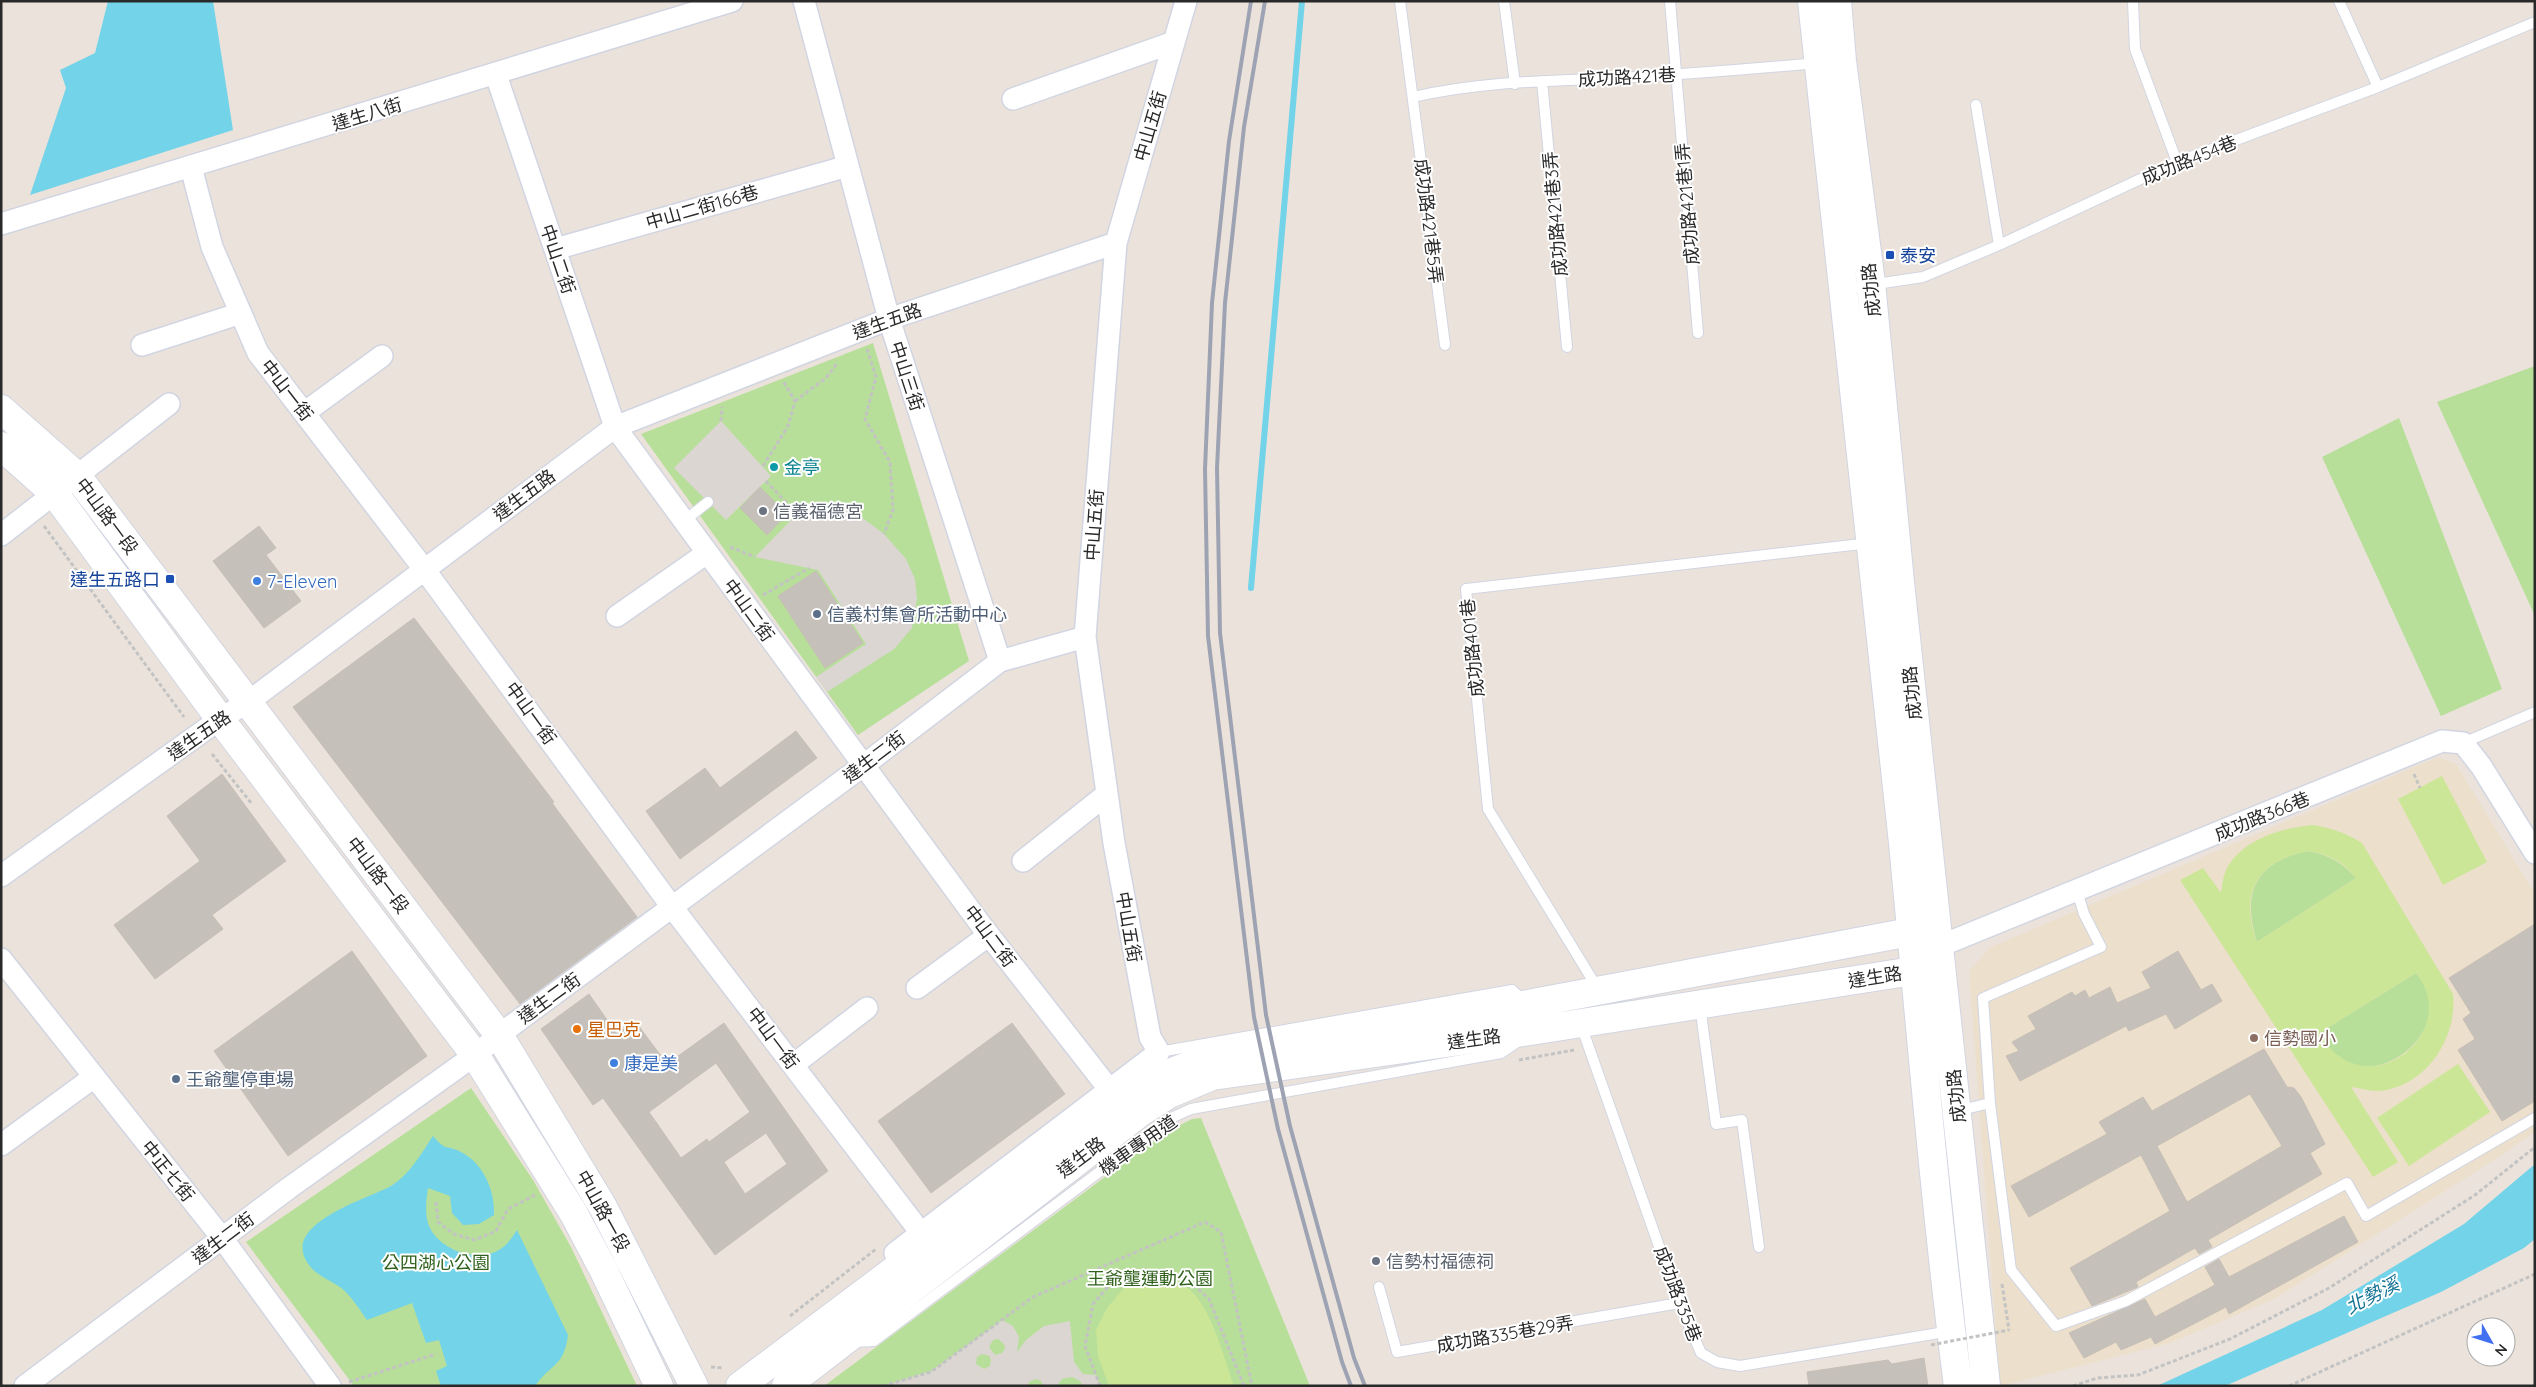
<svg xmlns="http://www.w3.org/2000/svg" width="2536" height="1387" font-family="Quicksand,'Noto Sans TC',sans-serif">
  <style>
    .education { fill: #ecdfcb }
    .green { fill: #b7df9a }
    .pitch { fill: #cbe696; fill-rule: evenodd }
    .plaza { fill: #dbd6d2; fill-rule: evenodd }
    .water { fill: #72d3e9 }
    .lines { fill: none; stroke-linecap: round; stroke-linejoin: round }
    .stream { stroke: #72d3e9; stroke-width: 6 }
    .building { fill: #c6c0bb; stroke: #c6bfb5; fill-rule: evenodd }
    .lane-casing { stroke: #d1d5e1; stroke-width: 12 }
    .street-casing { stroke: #d1d5e1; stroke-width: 24 }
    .secondary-casing { stroke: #d1d5e1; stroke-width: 30 }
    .path { stroke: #c3c3c3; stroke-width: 3; stroke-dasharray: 4 2.5; stroke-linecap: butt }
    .lane { stroke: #fff; stroke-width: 10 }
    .street { stroke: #fff; stroke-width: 21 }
    .secondary { stroke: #fff; stroke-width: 28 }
    .rail { stroke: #9ea3b3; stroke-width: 4 }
    .path-bridge { stroke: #c3c3c3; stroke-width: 3; stroke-dasharray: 4 2.5; stroke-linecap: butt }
    .transit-dot { fill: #1a4fb4; stroke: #fff; stroke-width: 2 }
    .culture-dot { fill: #0f9aa8; stroke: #fff; stroke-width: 2 }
    .worship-dot { fill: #6b7280; stroke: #fff; stroke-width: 2 }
    .shop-dot { fill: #3f7fe0; stroke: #fff; stroke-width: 2 }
    .service-dot { fill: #5c6f8a; stroke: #fff; stroke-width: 2 }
    .food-dot { fill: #e8710a; stroke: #fff; stroke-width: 2 }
    .education-dot { fill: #8d6e63; stroke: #fff; stroke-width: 2 }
    .labels { text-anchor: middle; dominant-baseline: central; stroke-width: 4; stroke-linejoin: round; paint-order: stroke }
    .street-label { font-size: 18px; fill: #292929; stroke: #fff }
    .transit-label { font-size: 18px; fill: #164399; stroke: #fff; text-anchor: start }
    .culture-label { font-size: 18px; fill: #0d838f; stroke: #fff; text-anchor: start }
    .worship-label { font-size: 18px; fill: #5b616d; stroke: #fff; text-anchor: start }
    .shop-label { font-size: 18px; fill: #366cbe; stroke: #fff; text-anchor: start }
    .service-label { font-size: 18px; fill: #4e5e75; stroke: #fff; text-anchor: start }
    .food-label { font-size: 18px; fill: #c56008; stroke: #fff; text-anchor: start }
    .education-label { font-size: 18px; fill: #785e54; stroke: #fff; text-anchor: start }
    .park-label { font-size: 18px; fill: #31621d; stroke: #fff }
    .water-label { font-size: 19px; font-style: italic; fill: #137293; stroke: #fff }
  </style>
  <rect width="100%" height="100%" fill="#ebe3db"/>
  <!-- education -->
  <path class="education" d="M2438,757L2456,764L2535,894V1132L2499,1157L2274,1299L2170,1343L2000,1386L1969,971L1991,947Z"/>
  <!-- green -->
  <path class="green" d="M873,343L969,661L858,735L641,434Z
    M2535,366V616L2437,402Z
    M2399,418L2502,689L2441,716L2322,457Z
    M2309,851C2330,856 2342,862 2356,878L2257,942C2241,892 2256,861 2309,851Z
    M2416,973C2420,978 2425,984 2427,989C2445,1038 2377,1090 2335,1055C2329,1049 2324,1040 2319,1033Z
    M471,1088L533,1180L571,1247L637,1386H354L246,1242Z
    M1201,1118L1310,1386H824L1164,1133L1192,1119Z"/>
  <!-- pitch -->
  <path class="pitch" d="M2442,776L2487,862L2443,885L2398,799Z
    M2313,825C2332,828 2346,833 2362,843L2453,994C2458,1038 2425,1088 2378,1091C2369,1091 2360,1088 2351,1087L2398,1162L2373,1177L2180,880L2203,868L2221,893C2222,886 2223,877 2226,870C2242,839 2282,828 2313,825ZM2309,851C2329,855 2343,861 2356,878L2257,942C2239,893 2257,860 2309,851ZM2416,973C2464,1033 2365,1112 2319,1033Z
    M2458,1064L2490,1112L2409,1166L2377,1118Z
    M1148,1278C1156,1279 1167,1278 1175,1281C1209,1291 1223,1356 1234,1386H1109L1098,1356L1096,1330L1107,1308L1124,1288Z"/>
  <!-- plaza -->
  <path class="plaza" d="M721,421L771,476L726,520L674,468Z
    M821,502L848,507L884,534L906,559L915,579L917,599L912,628L894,649L827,692L816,677L866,644L818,570L755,557L797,514Z
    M1002,1320L1013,1326L1019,1337L1017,1352L1026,1340L1044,1326L1070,1321L1074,1362L1083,1374L1096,1375L1100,1385L1083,1386L1080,1381L1072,1377L1062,1379L1057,1386H1043L1041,1381L1036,1379L1029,1382L1027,1386H883L931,1371ZM998,1339L1004,1344L1005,1349L1002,1353L995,1355L989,1347L993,1340ZM982,1354L989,1356L991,1360L990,1366L984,1369L976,1364L977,1357Z"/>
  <!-- water -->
  <path class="water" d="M108,1H213L233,130L30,195L66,88L60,70L95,53Z
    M433,1136C447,1152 444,1144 459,1151C483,1162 495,1190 494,1215L479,1224L463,1225L452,1213L450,1196L428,1188C426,1201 424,1218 431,1230C444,1252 481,1264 502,1248C508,1244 513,1236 517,1230L568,1335C564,1367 551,1363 535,1386H441L436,1371L447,1366L439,1340L426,1343L412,1303L367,1320C359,1309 351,1295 340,1287C330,1280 316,1275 309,1265C278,1224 368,1199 391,1186C410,1174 421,1154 433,1136Z
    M2535,1164V1239L2524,1248L2441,1292L2225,1386H2157L2322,1310L2464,1224Z"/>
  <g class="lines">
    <!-- stream -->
    <path class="stream" d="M1251,588L1302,1"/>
  </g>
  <!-- building -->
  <path class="building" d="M760,487L787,514L767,535L740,508Z
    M259,526L276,548L266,555L301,601L264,628L213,561Z
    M816,571L863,643L825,668L778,596Z
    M414,618L554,802L552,803L637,917L520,1004L293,707Z
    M796,731L817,758L680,859L646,811L705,768L720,788Z
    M222,774L286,861L212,915L223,929L155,979L114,925L200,861L167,816Z
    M2535,924V1101L2502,1121L2458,1050L2475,1039L2463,1019L2471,1013L2449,978Z
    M352,951L427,1056L288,1156L214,1051Z
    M2178,951L2201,990L2212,984L2222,1001L2175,1029L2166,1014L2129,1031L2126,1026L2020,1081L2006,1056L2019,1051L2012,1042L2036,1029L2028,1016L2072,992L2075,996L2085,990L2089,998L2110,987L2117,1003L2151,988L2142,972Z
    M589,994L617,1034L635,1021L667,1064L724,1023L828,1171L715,1255L603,1098L593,1105L541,1029ZM716,1063L750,1112L709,1142L707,1139L681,1158L649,1112ZM766,1133L787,1164L745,1194L724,1162Z
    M1012,1023L1065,1094L931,1193L878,1121Z
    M2264,1049L2287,1087L2294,1088L2301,1097L2325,1144L2310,1153L2322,1174L2208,1240L2212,1247L2199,1254L2195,1248L2136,1282L2138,1287L2092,1306L2070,1268L2170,1211L2141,1155L2029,1217L2011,1186L2107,1134L2099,1122L2143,1097L2152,1111ZM2250,1094L2282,1146L2187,1202L2157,1146Z
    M2344,1216L2358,1242L2229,1314L2226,1307L2155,1344L2151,1337L2121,1350L2116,1342L2084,1358L2069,1333L2145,1299L2155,1317L2215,1285L2205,1267L2219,1259L2229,1277Z
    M1924,1358L1928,1386H1809L1807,1372L1888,1360L1892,1364Z"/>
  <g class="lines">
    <defs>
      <path id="lane" d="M1400,1L1445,345
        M1504,1L1515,84
        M1670,1L1698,333
        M2133,1L2135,49L2177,162
        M2339,1L2378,87
        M1542,81L1567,347
        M1413,97C1480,81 1552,81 1621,78C1687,74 1752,69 1818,63
        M1976,105L1999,245
        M1843,289L1923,277L1999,245L2177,162L2378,87L2535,22
        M684,521L708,502
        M2463,743L2535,712
        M2077,891L2084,914L2101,947L1983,998L1990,1103L2011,1270L2056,1326L2126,1301L2347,1183L2366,1216L2535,1118
        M1598,989L1488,809L1466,589L1870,543
        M1700,1006L1716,1124L1742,1120L1759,1247
        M1581,1025L1679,1303L1701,1353L1717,1362L1740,1366L1951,1331
        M1159,1052L1512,990L1523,1000
        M1957,1111L1990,1103
        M1379,1287L1397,1352L1679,1303
        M852,1342L874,1341L1171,1118L1191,1109L1501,1053L1520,1040"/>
      <path id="street" d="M804,1L889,319L1000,661
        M496,75L615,427L981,925L1109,1089
        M1013,99L1174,42
        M191,167L212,247L258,353L424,569L672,907L921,1233
        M1,224L732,1
        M555,249L848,166
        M142,345L241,313
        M304,413L382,356
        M1,535L169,404
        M617,616L707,553
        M1023,861L1107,794
        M1,876L220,719L248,702L615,427L889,319L1116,243
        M1940,946L2442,741L2463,743L2481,766L2535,853
        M1,959L222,1238L330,1386
        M917,988L989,935
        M793,1065L867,1008
        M1,1145L94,1077
        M895,1253L1159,1052L1150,1037L1114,843L1085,637L1116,243L1186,1
        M25,1386L289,1188L475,1055L511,1026L864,765L1000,661L1085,637"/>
      <path id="secondary" d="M1812,1C1840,282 1875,562 1903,843C1920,1024 1935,1205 1958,1386
        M1837,1L1842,61L1871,283L1900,582L1986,1386
        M1,409L77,476L499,1035L603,1207L694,1386
        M1,446L55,494L220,719L475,1055L574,1214L604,1271L659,1386
        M740,1386L1125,1097L1159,1077L1203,1060L1411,1022L1528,1004L1910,932L1940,946L1913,971L1537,1030L1212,1076L1169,1094L1141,1112L786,1386"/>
    </defs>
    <!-- lane casing -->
    <use href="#lane" class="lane-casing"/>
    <!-- street casing -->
    <use href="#street" class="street-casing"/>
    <!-- secondary casing -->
    <use href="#secondary" class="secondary-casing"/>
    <!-- path -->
    <path class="path" d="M867,349L876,377L865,419L890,462L893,510L884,534
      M795,401L826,378L838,362
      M721,421L722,407
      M763,466L788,426L795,401L783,381
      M766,481L797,514
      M44,526L184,717
      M730,547L755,557
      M763,595L809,568
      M212,754L252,804
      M2414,774L2420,788
      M1519,1060L1574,1050
      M436,1202L438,1222L454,1234L475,1240L496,1231L508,1209L535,1195
      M2002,1284L2009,1330
      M790,1316L876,1249
      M711,1367L724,1368
      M349,1382L436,1354
      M883,1386L931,1372L1033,1297L1205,1222L1221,1232L1252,1386
      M1100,1386L1085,1346L1093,1304L1113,1281L1144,1270L1168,1273L1191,1282L1209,1299L1244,1386
      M2073,1386L2097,1378L2138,1375L2230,1339L2329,1288L2475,1195L2535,1147
      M2289,1386L2535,1274"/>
    <!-- lane -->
    <use href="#lane" class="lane"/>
    <!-- street -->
    <use href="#street" class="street"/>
    <!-- secondary -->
    <use href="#secondary" class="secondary"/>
    <!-- rail -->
    <path class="rail" d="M1251,1L1229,141L1212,303L1205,469L1208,636L1254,1017L1278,1129L1342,1362L1351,1386
      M1265,1L1244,127L1225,303L1217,468L1220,633L1266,1015L1290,1126L1354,1358L1365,1386"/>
    <!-- path-bridge -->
    <path class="path-bridge" d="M1931,1345L2009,1330"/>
  </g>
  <!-- markers -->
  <g class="transit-dot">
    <rect x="1885" y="250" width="10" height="10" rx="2.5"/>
    <rect x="165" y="574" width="10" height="10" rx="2.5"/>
  </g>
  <circle class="culture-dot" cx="774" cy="467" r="5"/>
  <g class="worship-dot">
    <circle cx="763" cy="511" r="5"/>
    <circle cx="1376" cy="1261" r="5"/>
  </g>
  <g class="shop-dot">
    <circle cx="257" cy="581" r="5"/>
    <circle cx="614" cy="1063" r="5"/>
  </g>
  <g class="service-dot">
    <circle cx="817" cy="614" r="5"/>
    <circle cx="176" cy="1079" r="5"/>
  </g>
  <circle class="food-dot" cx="577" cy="1029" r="5"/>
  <circle class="education-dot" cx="2254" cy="1038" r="5"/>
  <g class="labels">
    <!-- street labels -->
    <g class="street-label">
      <text transform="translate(1627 77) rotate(-3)">成功路421巷</text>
      <text transform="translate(367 114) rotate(-17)">達生八街</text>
      <text transform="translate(1150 126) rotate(-74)">中山五街</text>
      <text transform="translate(2189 160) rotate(-22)">成功路454巷</text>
      <text transform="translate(1687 204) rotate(-95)">成功路421巷1弄</text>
      <text transform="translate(702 207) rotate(-16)">中山二街166巷</text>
      <text transform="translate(1555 214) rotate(-95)">成功路421巷3弄</text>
      <text transform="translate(1429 221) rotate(83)">成功路421巷5弄</text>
      <text transform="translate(558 259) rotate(71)">中山二街</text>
      <text transform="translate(1871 290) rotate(-96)">成功路</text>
      <text transform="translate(887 321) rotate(-20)">達生五路</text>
      <text transform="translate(907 376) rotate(72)">中山三街</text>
      <text transform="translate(287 390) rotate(52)">中山一街</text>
      <text transform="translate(524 495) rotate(-37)">達生五路</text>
      <text transform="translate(107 516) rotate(53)">中山路一段</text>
      <text transform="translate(1094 525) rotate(-86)">中山五街</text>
      <text transform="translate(749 610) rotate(54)">中山二街</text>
      <text transform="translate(1472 648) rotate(-96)">成功路401巷</text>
      <text transform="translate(1912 693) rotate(-96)">成功路</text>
      <text transform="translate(531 713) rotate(54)">中山一街</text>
      <text transform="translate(199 735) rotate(-35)">達生五路</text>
      <text transform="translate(874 757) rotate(-37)">達生二街</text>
      <text transform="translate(2262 816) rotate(-22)">成功路366巷</text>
      <text transform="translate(378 875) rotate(53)">中山路一段</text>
      <text transform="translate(1129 927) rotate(80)">中山五街</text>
      <text transform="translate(990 936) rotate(53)">中山二街</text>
      <text transform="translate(1875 977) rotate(-9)">達生路</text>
      <text transform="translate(549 998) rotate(-36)">達生二街</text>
      <text transform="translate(773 1038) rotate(53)">中山一街</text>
      <text transform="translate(1474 1039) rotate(-8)">達生路</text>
      <text transform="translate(1956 1096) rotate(-96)">成功路</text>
      <text transform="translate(1138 1145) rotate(-35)">機車專用道</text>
      <text transform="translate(1081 1157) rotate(-37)">達生路</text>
      <text transform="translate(168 1171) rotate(51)">中正七街</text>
      <text transform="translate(603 1211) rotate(61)">中山路一段</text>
      <text transform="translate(223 1238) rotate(-37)">達生二街</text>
      <text transform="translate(1678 1294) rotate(69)">成功路335巷</text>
      <text transform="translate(1505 1334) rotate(-10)">成功路335巷29弄</text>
    </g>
    <!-- transit labels -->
    <g class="transit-label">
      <text x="1900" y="255">泰安</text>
      <text x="160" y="579" text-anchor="end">達生五路口</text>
    </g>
    <!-- culture labels -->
    <g class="culture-label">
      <text x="784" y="467">金亭</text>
    </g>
    <!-- worship labels -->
    <g class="worship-label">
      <text x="773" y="511">信義福德宮</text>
      <text x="1386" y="1261">信勢村福德祠</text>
    </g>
    <!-- shop labels -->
    <g class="shop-label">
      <text x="267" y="581">7-Eleven</text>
      <text x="624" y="1063">康是美</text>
    </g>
    <!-- service labels -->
    <g class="service-label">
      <text x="827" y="614">信義村集會所活動中心</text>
      <text x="186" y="1079">王爺壟停車場</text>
    </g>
    <!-- food labels -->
    <g class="food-label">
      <text x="587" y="1029">星巴克</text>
    </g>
    <!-- education labels -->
    <g class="education-label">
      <text x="2264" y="1038">信勢國小</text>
    </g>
    <!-- park labels -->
    <g class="park-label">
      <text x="436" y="1262">公四湖心公園</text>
      <text x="1150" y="1278">王爺壟運動公園</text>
    </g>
    <!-- water labels -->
    <g class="water-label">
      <text transform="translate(2372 1295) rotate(-27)">北勢溪</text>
    </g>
  </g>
  <!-- border -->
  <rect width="2536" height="1387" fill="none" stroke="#292929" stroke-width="5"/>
  <!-- north arrow -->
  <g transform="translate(2491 1342) rotate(129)"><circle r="24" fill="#ffffff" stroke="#a9a9a9"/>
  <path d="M0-4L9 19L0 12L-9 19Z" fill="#4170f2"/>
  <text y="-8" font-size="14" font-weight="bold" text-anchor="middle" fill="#292929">N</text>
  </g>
</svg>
